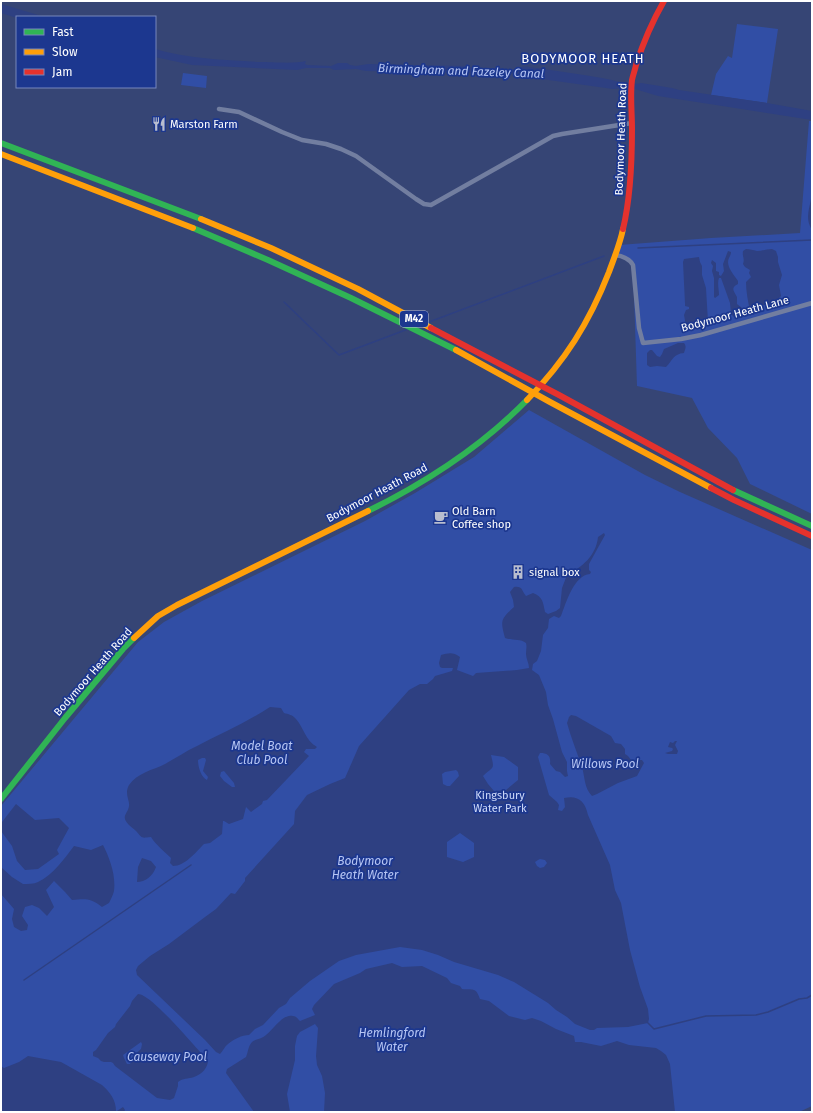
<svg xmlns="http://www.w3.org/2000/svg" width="813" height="1113" font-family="'Fira Sans',sans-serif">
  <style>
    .green { fill: #314ea5 }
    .water { fill: #2e4082; fill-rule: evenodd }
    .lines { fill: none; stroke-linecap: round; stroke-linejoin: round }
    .stream { stroke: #2e4082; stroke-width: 1.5 }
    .street { stroke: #727ea0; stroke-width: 4.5 }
    .fast { stroke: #30b455; stroke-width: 6 }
    .slow { stroke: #ff9f0a; stroke-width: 6 }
    .jam { stroke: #e5322d; stroke-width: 6 }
    .labels { text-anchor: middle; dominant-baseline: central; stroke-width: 3.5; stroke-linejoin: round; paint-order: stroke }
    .shield { fill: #1c378f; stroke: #bbc3dd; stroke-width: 1 }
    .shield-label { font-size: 10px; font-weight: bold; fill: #fff }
    .poi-label { font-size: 11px; fill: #fff; stroke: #1c378f; text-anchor: start }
    .street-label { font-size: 11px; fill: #fff; stroke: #1c378f }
    .park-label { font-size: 11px; fill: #d0dbfa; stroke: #1c378f }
    .water-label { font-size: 12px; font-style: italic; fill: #b7c6f4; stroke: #1c378f }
    .quarter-label { font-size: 13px; letter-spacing: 1px; fill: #fff; stroke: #1c378f }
  </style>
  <rect width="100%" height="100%" fill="#364575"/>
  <!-- green -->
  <path class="green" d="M737,24L778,29L767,103L711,95L716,74L728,56L732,58Z
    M183,73L207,76L206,88L181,85Z
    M809,121H812V514L750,484L737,458L708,428L692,398L637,386L633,265L630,260L615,255L619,245L711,238L800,233Z
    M529,410L645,475L680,492L812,550V1106L799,1112H1V806L138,642L164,622L202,601L365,521L415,493L474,457Z"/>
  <!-- water -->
  <path class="water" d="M1,4L45,17H17V18L1,13Z
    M155,49C189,59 225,60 260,62C272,62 295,64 306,61L305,64L307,65L331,66L338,63H347L350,65L356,66L368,64L466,66C472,67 476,69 481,69C490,71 500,70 509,70C516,70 522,65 529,67C553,70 578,74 602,78C614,80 629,86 641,83L672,88L679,90L767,103L812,111V120L658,96C650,94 643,91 635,89C628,87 620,89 613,89L520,76L514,73L479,71L475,73H472L366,71L356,69L334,70L330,68H306L297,70L192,65L155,57Z
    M811,199H812V230C805,219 809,210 811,199Z
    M746,249C750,249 753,250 757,251C762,251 767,249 772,249L776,251L778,257V262L782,275L779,285L781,296L776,301L770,305H763C759,309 756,312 750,311C748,301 746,292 746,282L751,277L749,273L750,270L745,267L743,264C745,258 742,257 743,251Z
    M728,251L731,252C731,256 728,258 728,262C728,269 735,276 738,281V284C730,288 734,291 737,297C737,299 737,302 737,304L742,308C741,314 741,316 734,317L731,314L730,303L721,278H719C717,283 719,289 719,295L715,298L714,297V278L712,271L713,266L711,263L712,260L716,263V271L719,272V275L721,276L724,271L723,264Z
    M699,257L700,262L702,266V275L706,288L708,322L706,326L696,329H690L686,326L684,315L686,310L689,309V307L685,306V304L683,262L684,259Z
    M678,343H684C687,347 685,349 684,353C673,354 673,360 666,367L657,366L650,367L647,365V353L650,350H652L657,356L660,357L662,354L664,349Z
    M604,533L605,535L589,564V570L591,572L590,574C574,575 566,603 561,616L559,618L554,616L549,619L548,628L543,635L541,651L537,661L533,664L532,670L539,675L546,692L548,705L553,719L562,752L567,762V771L568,776L565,777L560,772L556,771L550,764C551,756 548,753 540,753L538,757L549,795L557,802L559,805L558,810L562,811L565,807L564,798C578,795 585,801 588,815L610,865L615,890L621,903L630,950L640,987L648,1009L649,1019L648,1023L628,1027L597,1028L594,1030H590L575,1024L567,1017L556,1010L548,1003L514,982L498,975L454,962L438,955L422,950L400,947L356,955L339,961L310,981L290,998L286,1004L279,1008L263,1025L255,1029L249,1035C242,1035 234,1039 228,1044C225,1046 223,1051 220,1054L216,1052L205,1040L137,975L136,970L138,966L150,956L169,944L205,917L216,909L231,893L235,894L245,881V878L294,824L295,811L307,795L330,784L345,778L359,746L409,690L420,684H427L433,679L435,676L452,671L453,668H442L440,667L439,663L441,655C449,653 453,652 460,657L457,670L473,676L476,673L517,670L529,668C529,663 526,659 526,654C526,650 527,647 526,643C520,638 512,641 505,638C500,620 501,619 514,607L513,600L510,592L514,587C523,586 521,590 526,596L533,593C543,597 543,602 545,612L548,614L556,611L560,608L562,588L567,575C582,567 596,556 598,537ZM491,755L504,757L518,767V780L506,790L494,791L488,784L483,776C493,766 495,771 491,755ZM456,770L458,772L459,776L450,786H447L443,784L442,774L445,772ZM460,833L474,843V857L463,862L447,857V842ZM540,859L545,860L547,863L544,867L540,868L537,866L535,862L538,860Z
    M270,707L281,708L284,713C288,714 293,715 296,719C304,728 305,740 317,747L315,749H306L304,752L309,756L267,800L263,801L262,804L251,812L246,807L243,819L229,824L224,821H223L222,834L210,843L204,844C196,852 185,866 173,866L170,863L171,858C164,851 156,845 151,837C141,838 143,839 136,831C134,829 131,827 129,825C120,816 128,814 129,806C130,800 124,794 129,785C137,773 153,770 165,764C176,758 186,751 197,746C222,733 247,722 270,707ZM202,758H205L206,760L203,771L208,777L207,780C201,777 198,767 198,760ZM224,771L234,783L235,787H232L224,781L220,776L221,772Z
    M571,715L576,716L611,736L615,743L621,744L625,749V754L628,756L631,760H642L644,763L637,776L618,783L597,794L592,796C584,788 585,777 582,767C577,752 571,738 567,723L569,717Z
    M675,741H677L675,745L678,751L677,754H668L665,753L672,751L673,749L672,748L668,747L670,742L673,743Z
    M16,804L35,820L59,818L69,828L57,850L59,854L38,869L25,870L17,861L12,846L1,831L2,822Z
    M103,845C110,859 116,875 114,891C113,895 111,899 109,903L102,907C90,898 86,899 72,900L65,892L54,881L46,890L54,907L47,916L39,908L32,905L25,907L22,916L28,925L27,930L21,931L14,927L12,919L14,909L1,894V867L12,877L23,884C28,884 34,884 38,882C53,875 64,859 74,846L91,850Z
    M142,858L151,861L156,867C153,876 145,882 137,882L138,867Z
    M392,963L402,967L422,966L447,978L451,983L460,986L462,989C473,990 476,987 480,999L489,1001L509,1016L525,1020L532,1018L541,1021L556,1029L574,1036L575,1042H581L601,1046L617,1041L629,1045L656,1048L661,1051L666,1055L670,1064L675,1112H324L325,1093L322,1076L317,1065L316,1056L318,1028L315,1024L300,1032L297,1036L295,1046V1060L287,1094L290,1112H254L226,1073L227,1069L246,1057C248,1053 248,1046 252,1042C255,1039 262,1039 266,1035C273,1030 283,1013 293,1016C296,1016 298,1019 300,1021L315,1015L312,1009L314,1005L334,984L360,973L366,969Z
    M138,994C152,994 195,1048 208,1060C208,1068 202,1074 194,1077C188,1079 183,1078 178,1082V1086L174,1098L170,1100L157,1098L115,1066L113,1063L111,1062H104L101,1061L98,1058L93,1056V1052L96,1050L108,1033L115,1027L116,1024L130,1006L132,1001ZM141,1042L142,1044L141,1049L134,1055L130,1064H127L124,1058L123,1055Z
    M28,1056L61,1062L102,1085C110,1092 116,1100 116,1111H117L123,1107L125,1110L124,1112H1V1066L4,1068L19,1062Z"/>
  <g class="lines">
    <!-- stream -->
    <path class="stream" d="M638,248L812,240
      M284,302L339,355L408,329
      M429,322L604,256
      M24,980L191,865
      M648,1023L654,1029L706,1016L756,1015L768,1012L799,999L807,998L812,995"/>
    <!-- street -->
    <path class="street" d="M219,109L239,112L282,132L302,140L326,144L341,149L356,156L416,199L424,204L431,205L502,165L553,136L562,134L632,123
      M615,255C623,256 629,258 633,265L639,328L643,343L681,339L701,335L812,303"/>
    <!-- fast -->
    <path class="fast" d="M1,143L201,219
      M193,228L268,260L351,298L456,350
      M733,490L812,526
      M368,511C427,482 481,447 527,400
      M1,799L65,718L123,649L134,638"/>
    <!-- slow -->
    <path class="slow" d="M1,154L193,228
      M201,219L271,248L358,289L431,328
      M456,350L550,402L711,488
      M527,400C565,361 589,323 609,272C614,258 620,244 623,229
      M134,638L158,616L177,605L368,511"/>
    <!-- jam -->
    <path class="jam" d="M623,229C631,196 632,162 632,129C632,112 630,96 632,80C633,75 635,70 636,65C643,43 652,22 664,1
      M431,328L559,395L733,490
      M711,488L734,500L812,536"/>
  </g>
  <!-- icons -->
  <defs>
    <symbol id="restaurant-bare" viewBox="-9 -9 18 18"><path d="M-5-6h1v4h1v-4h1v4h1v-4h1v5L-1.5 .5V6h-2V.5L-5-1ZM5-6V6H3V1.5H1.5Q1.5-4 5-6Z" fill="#b9becf" stroke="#1c378f" stroke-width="2.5" paint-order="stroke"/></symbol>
    <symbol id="cafe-bare" viewBox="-9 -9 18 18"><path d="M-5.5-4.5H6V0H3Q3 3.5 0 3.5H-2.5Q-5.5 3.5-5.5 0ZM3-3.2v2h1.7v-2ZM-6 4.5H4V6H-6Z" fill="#b9becf" stroke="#1c378f" stroke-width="2.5" paint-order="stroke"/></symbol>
    <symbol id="building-bare" viewBox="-9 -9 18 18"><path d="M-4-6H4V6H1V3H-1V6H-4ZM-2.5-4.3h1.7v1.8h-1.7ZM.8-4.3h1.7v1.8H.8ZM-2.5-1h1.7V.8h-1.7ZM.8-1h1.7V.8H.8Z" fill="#b9becf" stroke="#1c378f" stroke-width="2.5" paint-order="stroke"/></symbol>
  </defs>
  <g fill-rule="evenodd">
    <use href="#restaurant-bare" x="149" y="114" width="20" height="20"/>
    <use href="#cafe-bare" x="431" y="507" width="20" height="20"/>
    <use href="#building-bare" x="508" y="562" width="20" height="20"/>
  </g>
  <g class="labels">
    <!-- shield labels -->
    <rect class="shield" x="400" y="311" width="28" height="16" rx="3"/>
    <g class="shield-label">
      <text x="414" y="319">M42</text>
    </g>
    <!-- poi labels -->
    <g class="poi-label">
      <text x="170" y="124">Marston Farm</text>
      <text x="452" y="511">Old Barn<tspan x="452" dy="13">Coffee shop</tspan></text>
      <text x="529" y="572">signal box</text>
    </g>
    <!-- street labels -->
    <g class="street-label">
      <text transform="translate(621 139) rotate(-88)">Bodymoor Heath Road</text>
      <text transform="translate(735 314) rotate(-15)">Bodymoor Heath Lane</text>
      <text transform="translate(377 493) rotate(-28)">Bodymoor Heath Road</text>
      <text transform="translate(93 672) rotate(-49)">Bodymoor Heath Road</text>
    </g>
    <!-- park labels -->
    <g class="park-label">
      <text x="500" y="795">Kingsbury<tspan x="500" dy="13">Water Park</tspan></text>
    </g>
    <!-- water labels -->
    <g class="water-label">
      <text transform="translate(461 71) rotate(2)">Birmingham and Fazeley Canal</text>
      <text x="262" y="746">Model Boat<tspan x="262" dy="14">Club Pool</tspan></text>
      <text x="605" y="764">Willows Pool</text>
      <text x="365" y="861">Bodymoor<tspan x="365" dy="14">Heath Water</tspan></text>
      <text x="392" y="1033">Hemlingford<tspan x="392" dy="14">Water</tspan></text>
      <text x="167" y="1057">Causeway Pool</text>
    </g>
    <!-- quarter labels -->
    <g class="quarter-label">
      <text x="583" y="58">BODYMOOR HEATH</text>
    </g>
  </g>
  <!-- border -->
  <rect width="813" height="1113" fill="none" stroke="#ffffff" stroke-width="4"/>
  <!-- legend -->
  <rect x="16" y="16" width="140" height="72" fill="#1c378f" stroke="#7787bc"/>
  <rect x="24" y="29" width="20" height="6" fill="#30b455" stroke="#7787bc"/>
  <text x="52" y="36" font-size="12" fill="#ffffff">Fast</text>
  <rect x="24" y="49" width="20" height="6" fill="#ff9f0a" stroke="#7787bc"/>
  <text x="52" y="56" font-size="12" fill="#ffffff">Slow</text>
  <rect x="24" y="69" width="20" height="6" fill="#e5322d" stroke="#7787bc"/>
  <text x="52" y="76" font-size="12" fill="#ffffff">Jam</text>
</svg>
